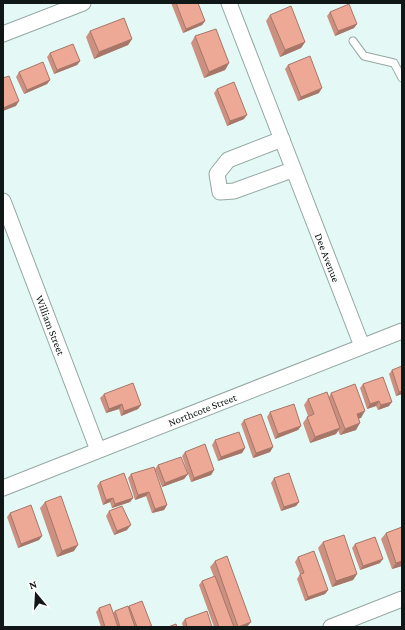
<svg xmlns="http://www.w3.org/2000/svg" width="405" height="630" font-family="'Crimson Pro',serif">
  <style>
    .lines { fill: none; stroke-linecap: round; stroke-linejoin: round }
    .service-casing { stroke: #94a7a3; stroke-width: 9 }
    .minor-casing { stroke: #94a7a3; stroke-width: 17 }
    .service { stroke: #fff; stroke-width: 7 }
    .minor { stroke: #fff; stroke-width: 15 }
    .wall { fill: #cc9081 }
    .shaded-wall { fill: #a67669 }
    .building { fill: #eda896; stroke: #a67669 }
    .labels { text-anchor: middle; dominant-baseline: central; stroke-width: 3; stroke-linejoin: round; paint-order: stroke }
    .street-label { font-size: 11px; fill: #101716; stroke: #fff }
  </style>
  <rect width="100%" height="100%" fill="#e4f9f5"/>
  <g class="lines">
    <defs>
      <path id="service" d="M353,41L364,56L394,63L402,78"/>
      <g id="minor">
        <path id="s1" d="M229,3C274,117 317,232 362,346"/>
        <path d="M3,34L83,3"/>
        <path d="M282,139L228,160L217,174L220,192L234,191L292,170"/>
        <path id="s2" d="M3,201L98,450"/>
        <path id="s3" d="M3,488L402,331"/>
        <path d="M331,627L402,599"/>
      </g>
    </defs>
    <!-- service casing -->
    <use href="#service" class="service-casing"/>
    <!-- minor casing -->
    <use href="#minor" class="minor-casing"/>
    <!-- service -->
    <use href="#service" class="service"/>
    <!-- minor -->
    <use href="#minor" class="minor"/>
  </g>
  <!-- wall -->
  <path class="wall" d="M171,3H198L205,21L202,25L183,33Z
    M330,12L357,24L354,28L335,36L327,16Z
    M270,15L305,42L301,48L280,57L266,21Z
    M90,31L132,39L128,45L94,59L86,37Z
    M195,36L229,63L225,70L204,78L191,43Z
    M50,53L80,61L77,65L54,74L47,57Z
    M288,65L319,93L298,101L285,69Z
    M19,72L50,80L47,84L24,94L16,77Z
    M217,89L244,119L227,126L214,93Z
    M392,370L402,394L396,396L389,374Z
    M363,384L389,406L378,410L376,406L367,409L360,388Z
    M331,393L361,418H359L356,430L340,435L338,430L336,434L310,443L303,423L308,416L304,405L308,399L329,397Z
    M104,394L141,405L138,409L121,416L119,409L106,413L100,398Z
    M270,412L301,426L298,430L275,439L267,417Z
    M244,420L273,447L270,452L253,458L241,424Z
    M215,440L245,448L242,453L218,461L212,445Z
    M185,452L214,470L211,475L191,482L182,456Z
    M158,465L188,474L184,479L162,487L155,469Z
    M131,474L167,505L164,510L152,513L146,496L135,500L128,478Z
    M274,478L299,502L296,506L281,511L271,483Z
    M100,482L133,498L130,502L112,508L110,502L103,505L97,486Z
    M45,502L74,551L57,557L40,508Z
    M109,511L127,530L114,535L106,516Z
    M10,513L42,536L39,540L18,548L7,517Z
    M402,527V566L392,569L381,539L386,533Z
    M323,542L357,574L353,580L332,587L318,548Z
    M355,544L380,563L360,570L352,548Z
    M298,557L328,590L325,594L305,601L297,579L300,574L295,562Z
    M215,561L247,627H214L199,585L202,581L214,577L210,567Z
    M129,606L152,627H101L96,612L99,608L113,613L115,611L128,607Z
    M185,619L212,627H183L182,623Z"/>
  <!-- shaded-wall -->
  <path class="shaded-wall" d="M205,21L202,25L183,33L186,29Z
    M357,24L354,28L335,36L338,31Z
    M132,39L128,45L94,59L99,52Z
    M305,42L301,48L280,57L285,50Z
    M80,61L77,65L54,74L57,70Z
    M229,63L225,70L204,78L209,72Z
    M50,80L47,84L24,94L27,90Z
    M322,88L319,93L298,101L301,97Z
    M19,101L16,106L3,111V108Z
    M247,115L244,119L227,126L230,121Z
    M402,391V394L396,396L399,392Z
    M379,401L376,406L367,409L370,404Z
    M392,402L389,406L378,410L381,405Z
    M122,404L119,409L106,413L109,409Z
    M141,405L138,409L121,416L124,411Z
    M365,411L361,418L353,421L357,414Z
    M360,423L356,430L340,435L345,429Z
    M301,426L298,430L275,439L278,434Z
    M340,428L336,434L310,443L315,437Z
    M273,447L270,452L253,458L256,453Z
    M245,448L242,453L218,461L221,457Z
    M214,470L211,475L191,482L194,478Z
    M188,474L184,479L162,487L165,483Z
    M149,492L146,496L135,500L138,495Z
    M113,498L110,502L103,505L106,500Z
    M133,498L130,502L112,508L115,504Z
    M299,502L296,506L281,511L284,507Z
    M167,505L164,510L152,513L155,509Z
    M131,525L127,530L114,535L117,531Z
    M42,536L39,540L18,548L21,544Z
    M78,545L74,551L57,557L62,551Z
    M383,559L380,563L360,570L363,566Z
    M402,561V566L392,569L396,563Z
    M357,574L353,580L332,587L336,581Z
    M328,590L325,594L305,601L308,597Z
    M251,622L247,627H238Z"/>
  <!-- building -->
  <path class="building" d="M176,3H198L205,21L186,29Z
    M349,4L357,24L338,31L330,12Z
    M291,6L305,42L285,50L270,15Z
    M124,18L132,39L99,52L90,31Z
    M216,29L229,63L209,72L195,36Z
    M73,44L80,61L57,70L50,53Z
    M310,56L322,88L301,97L288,65Z
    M43,62L50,80L27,90L19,72Z
    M9,76L19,101L3,108V78Z
    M234,82L247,115L230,121L217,89Z
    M402,366V391L399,392L392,370Z
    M383,377L392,402L381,405L379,401L370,404L363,384Z
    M133,383L141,405L124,411L122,404L109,409L104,394Z
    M355,384L365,411L357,414L360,423L345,429L331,393Z
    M327,392L340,428L315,437L307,417L314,414L308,399Z
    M294,404L301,426L278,434L270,412Z
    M261,414L273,447L256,453L244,420Z
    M239,432L245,448L221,457L215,440Z
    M205,444L214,470L194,478L185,452Z
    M181,457L188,474L165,483L158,465Z
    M154,467L167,505L155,509L149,492L138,495L131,474Z
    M124,473L133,498L115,504L113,498L106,500L100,482Z
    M289,473L299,502L284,507L274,478Z
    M61,496L78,545L62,551L45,502Z
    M31,505L42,536L21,544L10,513Z
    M122,506L131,525L117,531L109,511Z
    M402,527V561L396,563L386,533Z
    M344,535L357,574L336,581L323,542Z
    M375,537L383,559L363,566L355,544Z
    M314,551L328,590L308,597L300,574L304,573L298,557Z
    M227,556L251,622L238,627L215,561Z
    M215,576L234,627H219L202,581Z
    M142,601L152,627H137L129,606Z
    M110,604L118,627H105L99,608Z
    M128,606L135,627H120L115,611Z
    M207,611L212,627H187L185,619Z
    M176,624L177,627H168Z"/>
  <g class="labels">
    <!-- street labels -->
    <g class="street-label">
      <text stroke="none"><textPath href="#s1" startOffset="273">Dee Avenue</textPath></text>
      <text stroke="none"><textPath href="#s2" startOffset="133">William Street</textPath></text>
      <text stroke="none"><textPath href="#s3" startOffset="214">Northcote Street</textPath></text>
    </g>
  </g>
  <!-- border -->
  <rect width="405" height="630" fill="none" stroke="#101716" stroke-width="8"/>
  <!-- north arrow -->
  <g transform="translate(36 594) rotate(342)" stroke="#ffffff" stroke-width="3" paint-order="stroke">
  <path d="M0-3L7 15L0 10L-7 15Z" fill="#101716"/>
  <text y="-6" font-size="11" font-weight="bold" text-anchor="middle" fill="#101716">N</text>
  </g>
</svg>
